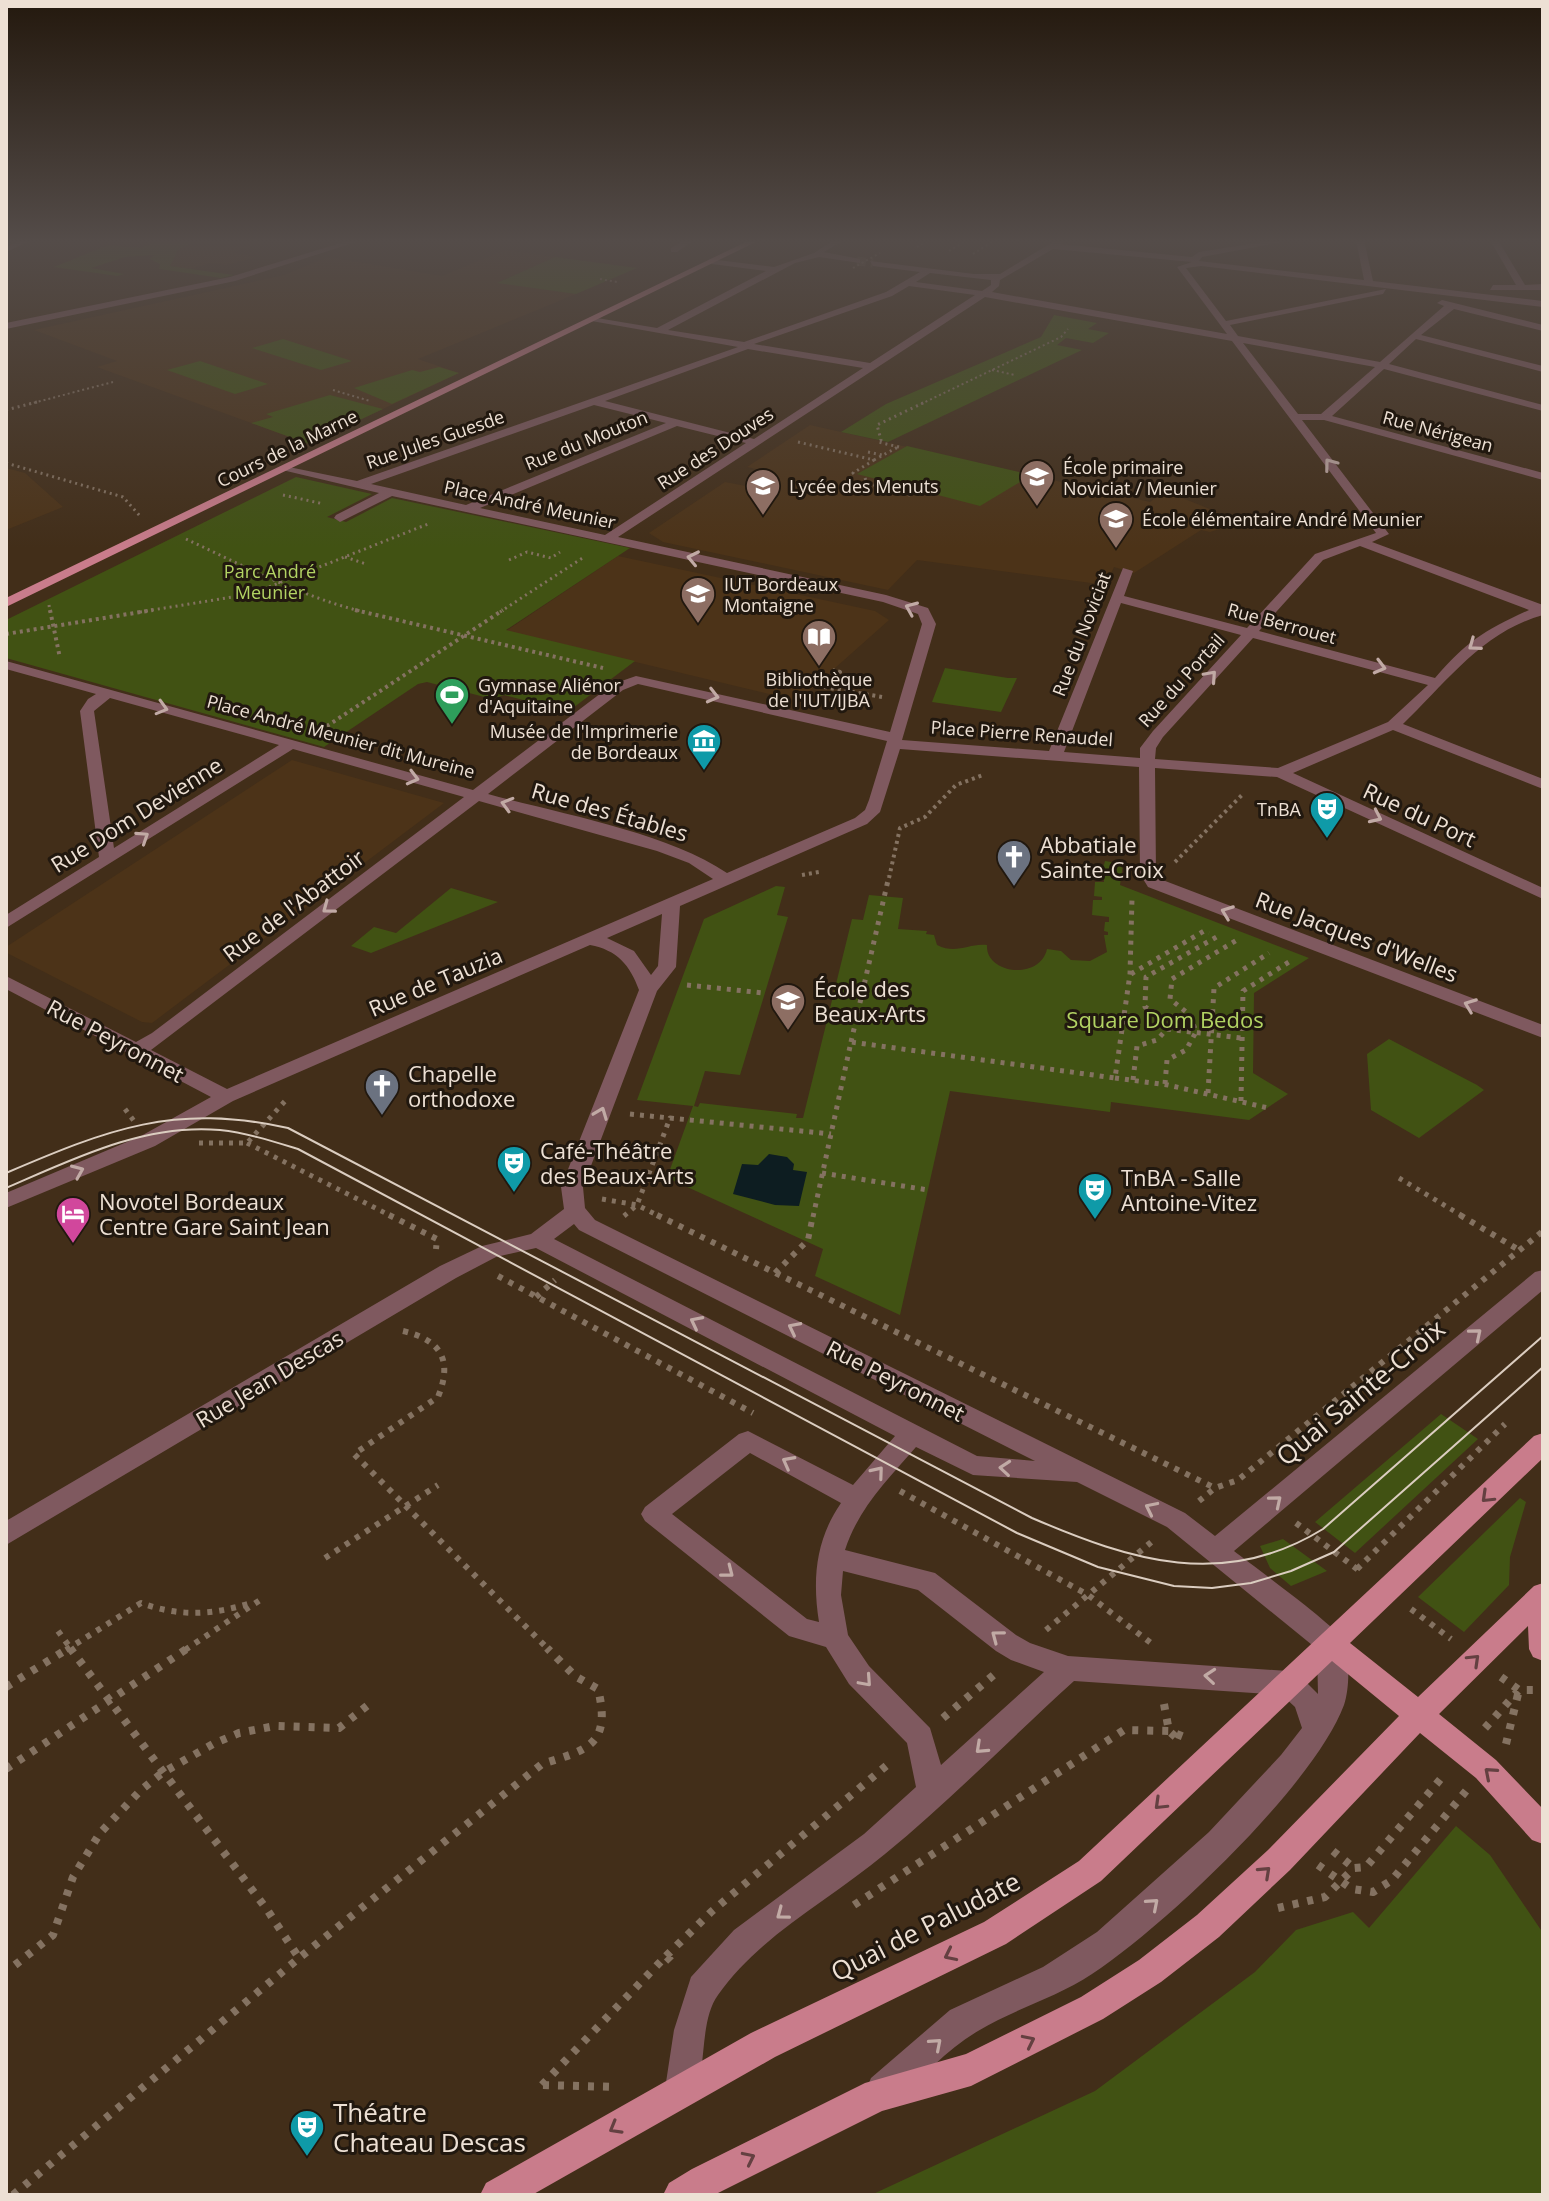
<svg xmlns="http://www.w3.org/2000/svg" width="1549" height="2201" font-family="'Open Sans',sans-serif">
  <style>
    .built { fill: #4c3318 }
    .green { fill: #415213 }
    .water { fill: #0d1d21 }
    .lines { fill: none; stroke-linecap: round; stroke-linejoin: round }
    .minor-tunnel { stroke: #5c4935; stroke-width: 9; stroke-dasharray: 9 5; stroke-linecap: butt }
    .path-far5 { stroke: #847261; stroke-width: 2; stroke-dasharray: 2 3; stroke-linecap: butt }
    .path-far4 { stroke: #847261; stroke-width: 3; stroke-dasharray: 2 4; stroke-linecap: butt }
    .path-far3 { stroke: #847261; stroke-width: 4; stroke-dasharray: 3 4; stroke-linecap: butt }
    .path-far2 { stroke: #847261; stroke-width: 5; stroke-dasharray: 4 6; stroke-linecap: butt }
    .path-far1 { stroke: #847261; stroke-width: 6; stroke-dasharray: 5 7; stroke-linecap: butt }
    .path { stroke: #847261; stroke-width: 8; stroke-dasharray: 6 9; stroke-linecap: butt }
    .minor { fill: #7f595f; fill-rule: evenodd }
    .major { fill: #c97c8b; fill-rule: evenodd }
    .tram { stroke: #dbcdc0; stroke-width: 2 }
    .path-bridge { stroke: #847261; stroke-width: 2; stroke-dasharray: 2 3; stroke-linecap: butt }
    .oneway { stroke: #c1aaa5 }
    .oneway2 { stroke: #644041 }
    .labels { text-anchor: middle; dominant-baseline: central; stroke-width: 6; stroke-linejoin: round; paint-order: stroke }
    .far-street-label { font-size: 18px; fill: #ede0d4; stroke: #21180f }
    .far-poi-label { font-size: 18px; fill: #ede0d4; stroke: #21180f; text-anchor: start }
    .far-park-label { font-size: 18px; fill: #b2d363; stroke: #21180f }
    .street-label { font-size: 22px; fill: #ede0d4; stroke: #21180f }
    .poi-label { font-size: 22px; fill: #ede0d4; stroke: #21180f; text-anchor: start }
    .park-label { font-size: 22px; fill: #b2d363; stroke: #21180f }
    .near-street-label { font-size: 26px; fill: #ede0d4; stroke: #21180f }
    .near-poi-label { font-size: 26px; fill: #ede0d4; stroke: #21180f; text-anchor: start }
  </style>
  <rect width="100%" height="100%" fill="#422e19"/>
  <!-- built -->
  <path class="built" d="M198,240H271L233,252L256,257L242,261L226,265L210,263L190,269L169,266L178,250Z
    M505,250L555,257L499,282L576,294L418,359L459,373L309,444L97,367L117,361L34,330L284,275L328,257L442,276Z
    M810,425L1150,502L1165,491L1242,522L1210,532L1201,530L1134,573L1114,567L1106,585L917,560L888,590L663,542L649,533L725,482L751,487L775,473L747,467Z
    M6,468L25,473L63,507L6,530Z
    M618,556L875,611L889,620L798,701L506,631Z
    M292,760L444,803L152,1023L142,1022L7,953L6,947Z"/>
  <!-- green -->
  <path class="green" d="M157,240H198L178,250L170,266L234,275L221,278L159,269L160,264L150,259L154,255L125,257L91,268L124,274L117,276L54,267L108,245L141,248Z
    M555,257L637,268L576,294L497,283Z
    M1054,315L1097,323L1088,329L1109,333L1093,343L1066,338L1057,345L1082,350L888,442L841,432L886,404L1041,337Z
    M283,339L352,361L321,370L252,348Z
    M200,361L268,384L235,394L167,370Z
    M439,367L459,373L392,404L354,388L412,370L420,372Z
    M330,395L383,409L309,444L251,423L273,417L266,414Z
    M907,446L1032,475L980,506L857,474Z
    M296,477L372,494L327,517L346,522L392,498L630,548L506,630L635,661L565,714L562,710L504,695L492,699L427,682L418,684L324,747L6,658V620Z
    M945,668L1008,678H1017L1001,712L932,702Z
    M1105,861L1123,864L1120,885L1309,958L1254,993L1253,1073L1288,1094L1249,1120L1111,1102L1110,1112L950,1091L900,1315L815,1276L823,1249L674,1181L668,1175L693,1106L637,1100L704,919L776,886L785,887L777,915L788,917L740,1075L705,1071L694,1106L698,1107L700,1103L797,1114L796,1118H803L852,919L863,920L869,895L903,898L898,929L927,931L926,934L934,935L937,945C957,955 968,943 987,945C985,974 1040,981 1047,949L1061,951L1071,960L1090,961L1107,952L1104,935H1108V932L1104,931L1105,922H1109V917L1092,915L1093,900H1102V897L1094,896L1095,882H1104V879L1095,878L1096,864L1104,865Z
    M451,888L498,902L371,953L351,946L374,927L396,933Z
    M1389,1039L1477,1085L1484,1090L1419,1138L1371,1110L1367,1054Z
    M1441,1414L1478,1439L1355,1553L1315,1522Z
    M1520,1498L1526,1502L1510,1557L1509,1585L1464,1632L1418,1597Z
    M1283,1539L1327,1571L1291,1586L1270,1568L1260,1546Z
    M1456,1826L1490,1855L1543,1933V2195H871L1095,2091L1255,1972L1296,1930L1353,1912L1369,1928Z"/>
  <!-- water -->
  <path class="water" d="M769,1154L787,1157L794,1164L793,1170L807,1172L799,1206L775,1205L733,1194L742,1164L758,1165Z"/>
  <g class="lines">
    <!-- minor-tunnel -->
    <path class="minor-tunnel" d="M857,261L873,263"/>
    <!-- path-far5 -->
    <path class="path-far5" d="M917,247L928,240
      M949,251L967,240
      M973,254L995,240
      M600,279L617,282
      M992,370L1015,375
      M333,390L370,401
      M29,404L113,382
      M921,404L1061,337L1068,329"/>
    <!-- path-far4 -->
    <path class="path-far4" d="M6,410L37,402
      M798,442L874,460L853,473L855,475
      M899,447L878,442L881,440L877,425L925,402
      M868,452L882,455
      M874,460L898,447
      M6,463L123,497L140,516
      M865,478L867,483L913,496
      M283,495L324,504
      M186,539C244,566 302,597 364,612
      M345,557L366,564
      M509,560L527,552L551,558L560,552
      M49,605L50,612
      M140,612L251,594L428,524
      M500,612L584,557"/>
    <!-- path-far3 -->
    <path class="path-far3" d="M50,610L60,658
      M355,610L603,668
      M6,634L153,610
      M824,687L882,697
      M824,687L840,672L833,670
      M321,730L503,610
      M1175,862L1244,793
      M802,875L819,872
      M889,878L900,828L925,817L956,785L983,775"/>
    <!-- path-far2 -->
    <path class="path-far2" d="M1131,974L1204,931L1209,933
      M687,985L764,993
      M1167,1029L1241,1038
      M851,1042L889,876
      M1115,1078L1168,1085L1268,1108
      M1133,1080L1137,1046L1157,1040L1167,1029L1162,1016L1145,1007L1146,977L1220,935
      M1165,1084L1167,1060L1186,1050L1196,1032L1190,1015L1170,999L1172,979L1237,940
      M1208,1093L1214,988L1269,953
      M1241,1101L1243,991L1292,960
      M125,1109L134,1121
      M630,1114L670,1118
      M199,1143H247L286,1100
      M247,1143L393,1217
      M822,1173L928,1190
      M1399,1178L1464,1217
      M602,1199L637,1205L661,1217
      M624,1216L637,1205L670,1118L831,1134
      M813,1217L851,1042L1115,1078L1130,974L1132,898"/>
    <!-- path-far1 -->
    <path class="path-far1" d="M389,1215L437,1239L436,1249
      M657,1215L1215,1488
      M1460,1215L1519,1250
      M775,1273L808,1240L813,1215
      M498,1276L753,1413
      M536,1297L555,1280
      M403,1331C441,1340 453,1360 438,1397L354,1454L549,1650
      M900,1491L1088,1595L1151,1643
      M1199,1501L1215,1488L1238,1480L1543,1231
      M1296,1523L1361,1572
      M325,1558L438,1485
      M1357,1569L1505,1424
      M1411,1609L1451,1639
      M1046,1630L1155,1539
      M58,1631L72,1650
      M66,1650L141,1603C179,1617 213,1615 251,1603
      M185,1650L260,1600"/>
    <!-- path -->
    <path class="path" d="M70,1648L268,1911L299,1958
      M1501,1677L1519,1690H1543
      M6,1687L69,1648
      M1164,1704L1169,1731L1180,1741
      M943,1718L996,1673
      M1485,1728L1518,1691
      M1506,1744L1519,1690
      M6,1769L188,1648
      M1333,1851L1354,1868
      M1318,1865L1352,1889L1373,1892L1392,1880L1466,1791
      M854,1905L1124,1730L1169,1731L1187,1738
      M1278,1908L1325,1897L1354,1868L1366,1867L1444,1775
      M666,1956L711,1912L892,1761
      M15,1965L53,1935L73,1877L100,1833L140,1791L162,1773L213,1744L239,1733L275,1726L339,1728L372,1702
      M542,2085L666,1956L676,1966
      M543,2085L617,2087
      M13,2195L299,1958L542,1764C586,1750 612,1746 598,1689L575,1676L547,1648"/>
    <!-- minor -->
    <path class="minor" d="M22,240H32L6,252V247Z
      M350,240H362L235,281L6,329V323L230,277Z
      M684,240H694L677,252H671V248Z
      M834,240H844L824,252L860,259V263L819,257L795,263L668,330L744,342L886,292L920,272L873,266L870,261L974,274H1000L1056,240H1065L1060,244L1192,257L1199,252L1275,240H1293L1202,257L1199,261L1364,280L1356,240H1364L1373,281L1543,301V307L1201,266L1186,268L1226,321L1386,289L1383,294L1230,325L1238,336L1380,362L1444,306L1437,303L1442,300L1543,325V331L1454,309L1421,335L1543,366V372L1416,339L1389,364L1543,405V411L1384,369L1332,416L1543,473V480L1324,420H1302L1389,534L1372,542L1543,605V615C1482,632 1447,682 1403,724L1543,779V789L1393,730L1293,773L1543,888V899L1277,777L1155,768L1156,874L1160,879L1543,1025V1038L1148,887L1140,874L1139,767L900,749L880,812L867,824L680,906L676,967L657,991L583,1187L585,1208L595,1220L1185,1513L1215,1536L1535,1272L1543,1270V1290L1234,1551C1252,1565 1336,1626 1342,1639C1350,1657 1350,1687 1344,1705C1314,1785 1165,1926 1092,1974C1056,1998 1014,2009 978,2031C947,2049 922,2078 895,2102L883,2107L871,2102L866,2090L871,2078L950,2010L1043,1967L1097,1932L1209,1832L1281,1755L1302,1728L1295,1707L1282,1695L1074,1681C1011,1738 951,1800 885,1854C830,1900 760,1935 718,1995C699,2021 707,2070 694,2101L682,2106L670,2101L665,2089L674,2030L691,1977L734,1930L864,1834L916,1787L907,1743L849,1684L826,1647L789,1636L645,1521L641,1514L645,1507L739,1434L748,1431L853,1485L895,1436L536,1248L496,1257L456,1278L6,1545V1521L440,1266L482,1246L531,1234L564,1209L561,1187L639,990C630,965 617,950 590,945L233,1101L155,1146L6,1208V1193L141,1136L211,1097L6,989V976L136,1042L152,1033L464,797L293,749L6,928V915L99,857L80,711L88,699L96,694L6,669V661L473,790L613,684L636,676L890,732L922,624L918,614L883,602L392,496L340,522L334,518L336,515L379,493L278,469L284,466L357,481L738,347L586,320L591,317L657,328L766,271L712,264L709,259L774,267L814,253ZM1053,249L1192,262L1177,267L1227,334L992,292L999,286L1000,280ZM930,273L991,280V285L982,291L916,282ZM909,286L975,295L870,363L754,344L892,296ZM985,297L1232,341L1376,533L1315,554L1247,628L1124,596L1133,571L1123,568L1049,751L902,740L936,624L928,608L886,595L618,537ZM1243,343L1375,367L1321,414H1298ZM748,349L863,368L754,439L605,401ZM594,405L666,423L466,505L371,484ZM677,426L746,443L605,535L480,508ZM1360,546L1529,610C1485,630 1467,641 1435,678L1259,631L1323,560ZM1121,603L1241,635L1153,731L1140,748V758L1064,752ZM1253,638L1428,685L1388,722L1278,768L1155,759L1156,748L1163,737ZM638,684L887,741L869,800L865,810L855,818L727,873C666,832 561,814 488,794L623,690ZM110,698L279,745L114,848L94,711ZM479,801L657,851L689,863L713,879L227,1089L151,1050ZM662,914L658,966L651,975L634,951L607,938ZM574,1224L579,1230L1035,1461L977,1456L554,1239ZM916,1447L973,1475L1077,1482L1167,1527L1317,1649L1318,1694L1298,1674L1288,1671L1068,1656L1030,1643L1016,1635L935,1573L845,1550C858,1509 888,1479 916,1447ZM750,1453L841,1503C816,1539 812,1578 819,1622L807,1619L672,1514ZM843,1571L918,1590L996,1651L1011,1660L1044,1672L941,1765L930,1728L869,1666L848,1635L841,1595Z
      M1490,240H1498L1525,285L1543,284V290H1490L1493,285H1516Z"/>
    <!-- major -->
    <path class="major" d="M750,240H760L6,607V598Z
      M1543,1433V1458L1350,1643L1418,1697L1534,1586L1543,1583V1661L1533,1657L1529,1649L1528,1626L1439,1714L1496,1760L1543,1809V1844L1532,1840L1476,1778L1420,1733L1290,1870L1219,1937L1161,1982L1103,2019L971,2086L882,2111L714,2195H663L669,2183L692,2169L865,2083L966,2054L1081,1997L1139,1960L1197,1915L1268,1850L1399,1716L1332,1661L1101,1881L1006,1944L775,2057L532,2195H480L486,2183L751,2033L984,1922L1079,1861L1534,1436Z"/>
    <!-- tram -->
    <path class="tram" d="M6,1173C109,1129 174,1103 288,1128L1032,1518C1132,1561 1224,1590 1323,1529L1543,1336
      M6,1188C73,1159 145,1123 220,1130C247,1133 272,1141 298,1149L1017,1533L1098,1567L1174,1586L1212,1588L1251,1583L1291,1571L1334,1552L1543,1367"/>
    <!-- path-bridge -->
    <path class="path-bridge" d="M853,268L880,253"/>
  </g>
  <!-- one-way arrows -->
  <defs><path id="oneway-chevron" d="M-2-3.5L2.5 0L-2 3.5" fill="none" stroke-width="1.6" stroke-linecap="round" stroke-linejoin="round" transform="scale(2)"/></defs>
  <g class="oneway">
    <use href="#oneway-chevron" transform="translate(1330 464) rotate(-127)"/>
    <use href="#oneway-chevron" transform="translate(693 558) rotate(-168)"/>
    <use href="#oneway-chevron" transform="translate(911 608) rotate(-157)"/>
    <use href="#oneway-chevron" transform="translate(1474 645) rotate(144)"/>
    <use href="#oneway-chevron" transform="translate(1380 667) rotate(15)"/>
    <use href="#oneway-chevron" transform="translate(1211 676) rotate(-48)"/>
    <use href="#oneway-chevron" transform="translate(713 696) rotate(14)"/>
    <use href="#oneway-chevron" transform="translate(162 708) rotate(16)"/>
    <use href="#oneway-chevron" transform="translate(413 778) rotate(15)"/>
    <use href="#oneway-chevron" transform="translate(507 804) rotate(-164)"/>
    <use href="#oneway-chevron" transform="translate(1376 817) rotate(25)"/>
    <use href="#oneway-chevron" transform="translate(143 837) rotate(-33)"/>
    <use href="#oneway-chevron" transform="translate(328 908) rotate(143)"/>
    <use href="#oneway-chevron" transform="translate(1227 912) rotate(-159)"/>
    <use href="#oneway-chevron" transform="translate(1470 1005) rotate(-159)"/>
    <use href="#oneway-chevron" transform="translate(601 1113) rotate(-69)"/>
    <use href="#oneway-chevron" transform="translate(78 1171) rotate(-23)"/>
    <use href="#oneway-chevron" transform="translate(696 1322) rotate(-153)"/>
    <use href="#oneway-chevron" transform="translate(794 1328) rotate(-153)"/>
    <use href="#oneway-chevron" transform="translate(1476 1334) rotate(-40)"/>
    <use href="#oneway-chevron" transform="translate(788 1462) rotate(-152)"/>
    <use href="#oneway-chevron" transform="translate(1005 1468) rotate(-175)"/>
    <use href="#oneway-chevron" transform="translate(878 1472) rotate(-50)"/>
    <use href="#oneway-chevron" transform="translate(1276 1501) rotate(-40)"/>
    <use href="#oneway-chevron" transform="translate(1151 1508) rotate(-154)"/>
    <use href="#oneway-chevron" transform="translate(728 1572) rotate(38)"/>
    <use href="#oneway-chevron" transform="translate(997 1636) rotate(-143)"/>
    <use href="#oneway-chevron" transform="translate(1210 1676) rotate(-175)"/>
    <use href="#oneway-chevron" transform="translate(866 1681) rotate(48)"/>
    <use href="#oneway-chevron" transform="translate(981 1748) rotate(137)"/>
    <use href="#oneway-chevron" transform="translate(1153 1904) rotate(-41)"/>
    <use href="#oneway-chevron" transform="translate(782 1914) rotate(143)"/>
    <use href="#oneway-chevron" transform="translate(936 2044) rotate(-41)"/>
  </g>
  <g class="oneway2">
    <use href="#oneway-chevron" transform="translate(1487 1497) rotate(136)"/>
    <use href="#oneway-chevron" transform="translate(1474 1660) rotate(-44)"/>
    <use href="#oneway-chevron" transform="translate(1490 1773) rotate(-139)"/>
    <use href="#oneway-chevron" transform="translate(1160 1804) rotate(136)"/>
    <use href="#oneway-chevron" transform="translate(1265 1872) rotate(-43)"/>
    <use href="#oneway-chevron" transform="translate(950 1955) rotate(154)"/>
    <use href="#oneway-chevron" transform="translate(1029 2041) rotate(-26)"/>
    <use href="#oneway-chevron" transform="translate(615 2128) rotate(150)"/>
    <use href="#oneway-chevron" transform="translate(749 2158) rotate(-26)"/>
  </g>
  <!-- sky -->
  <linearGradient id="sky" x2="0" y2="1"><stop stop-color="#24190e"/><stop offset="0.44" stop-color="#544c49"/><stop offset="1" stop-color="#544c49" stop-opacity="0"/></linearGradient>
  <rect width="1549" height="548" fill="url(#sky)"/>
  <!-- icons -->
  <defs>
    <symbol id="school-pin" viewBox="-11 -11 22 30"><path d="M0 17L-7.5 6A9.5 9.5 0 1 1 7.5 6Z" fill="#8d6e63" stroke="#21180f"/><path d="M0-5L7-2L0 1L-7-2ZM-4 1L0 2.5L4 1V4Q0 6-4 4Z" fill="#fff"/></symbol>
    <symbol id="university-pin" viewBox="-11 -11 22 30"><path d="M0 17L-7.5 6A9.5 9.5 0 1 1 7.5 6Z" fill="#8d6e63" stroke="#21180f"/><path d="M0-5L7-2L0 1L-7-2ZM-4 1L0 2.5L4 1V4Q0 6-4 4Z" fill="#fff"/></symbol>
    <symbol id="library-pin" viewBox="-11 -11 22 30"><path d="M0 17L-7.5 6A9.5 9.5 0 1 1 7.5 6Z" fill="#8d6e63" stroke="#21180f"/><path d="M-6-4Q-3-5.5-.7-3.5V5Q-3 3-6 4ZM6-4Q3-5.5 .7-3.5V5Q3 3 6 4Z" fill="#fff"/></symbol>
    <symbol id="stadium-pin" viewBox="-11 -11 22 30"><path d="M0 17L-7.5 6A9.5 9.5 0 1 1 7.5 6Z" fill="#2e9e5b" stroke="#21180f"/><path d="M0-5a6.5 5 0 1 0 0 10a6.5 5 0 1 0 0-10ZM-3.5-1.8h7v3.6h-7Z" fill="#fff"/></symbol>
    <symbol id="museum-pin" viewBox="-11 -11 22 30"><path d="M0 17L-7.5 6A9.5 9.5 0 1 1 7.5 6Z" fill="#0f9aa8" stroke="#21180f"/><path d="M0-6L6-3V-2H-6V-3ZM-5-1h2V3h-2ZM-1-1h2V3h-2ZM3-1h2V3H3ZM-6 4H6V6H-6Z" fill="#fff"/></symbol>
    <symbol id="theatre-pin" viewBox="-11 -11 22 30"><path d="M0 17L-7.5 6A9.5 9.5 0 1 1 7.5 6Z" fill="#0f9aa8" stroke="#21180f"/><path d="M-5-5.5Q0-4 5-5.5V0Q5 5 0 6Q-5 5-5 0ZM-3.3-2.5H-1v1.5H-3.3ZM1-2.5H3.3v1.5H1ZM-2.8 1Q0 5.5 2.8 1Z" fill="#fff"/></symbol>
    <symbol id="church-pin" viewBox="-11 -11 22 30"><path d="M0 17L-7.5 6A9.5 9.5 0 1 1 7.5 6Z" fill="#6b7280" stroke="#21180f"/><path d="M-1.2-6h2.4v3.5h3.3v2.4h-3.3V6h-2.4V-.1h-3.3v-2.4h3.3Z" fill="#fff"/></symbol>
    <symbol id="hotel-pin" viewBox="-11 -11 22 30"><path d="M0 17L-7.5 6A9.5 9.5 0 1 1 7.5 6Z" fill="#d1479c" stroke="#21180f"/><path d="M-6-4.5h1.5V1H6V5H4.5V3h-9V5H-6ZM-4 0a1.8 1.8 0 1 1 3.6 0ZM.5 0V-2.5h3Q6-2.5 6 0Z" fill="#fff"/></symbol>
  </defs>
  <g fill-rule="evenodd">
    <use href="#school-pin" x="1017" y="457" width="40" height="54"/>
    <use href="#school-pin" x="743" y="466" width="40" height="54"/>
    <use href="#school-pin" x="1096" y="499" width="40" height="54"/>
    <use href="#university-pin" x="678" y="574" width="40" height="54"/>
    <use href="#library-pin" x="799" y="617" width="40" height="54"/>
    <use href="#stadium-pin" x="432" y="675" width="40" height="54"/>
    <use href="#museum-pin" x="684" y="721" width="40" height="54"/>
    <use href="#theatre-pin" x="1307" y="789" width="40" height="54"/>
    <use href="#church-pin" x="994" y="837" width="40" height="54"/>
    <use href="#university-pin" x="768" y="981" width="40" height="54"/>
    <use href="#church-pin" x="362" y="1066" width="40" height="54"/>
    <use href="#theatre-pin" x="494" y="1143" width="40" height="54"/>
    <use href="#theatre-pin" x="1075" y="1170" width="40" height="54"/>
    <use href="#hotel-pin" x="53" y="1194" width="40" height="54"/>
    <use href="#theatre-pin" x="287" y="2107" width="40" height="54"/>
  </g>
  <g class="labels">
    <!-- far-street labels -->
    <g class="far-street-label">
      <text transform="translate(1438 431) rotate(15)">Rue Nérigean</text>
      <text transform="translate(435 439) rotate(-19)">Rue Jules Guesde</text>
      <text transform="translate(586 440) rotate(-22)">Rue du Mouton</text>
      <text transform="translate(287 448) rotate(-26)">Cours de la Marne</text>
      <text transform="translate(715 448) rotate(-33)">Rue des Douves</text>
      <text transform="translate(530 504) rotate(12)">Place André Meunier</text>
      <text transform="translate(1282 623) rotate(15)">Rue Berrouet</text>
      <text transform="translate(1081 634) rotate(-69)">Rue du Noviciat</text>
      <text transform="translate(1181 680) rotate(-48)">Rue du Portail</text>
      <text transform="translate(1022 733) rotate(4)">Place Pierre Renaudel</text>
      <text transform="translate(341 736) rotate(15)">Place André Meunier dit Mureine</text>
    </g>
    <!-- far-poi labels -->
    <g class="far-poi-label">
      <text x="1063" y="467">École primaire<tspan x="1063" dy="21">Noviciat / Meunier</tspan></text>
      <text x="789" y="486">Lycée des Menuts</text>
      <text x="1142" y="519">École élémentaire André Meunier</text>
      <text x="724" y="584">IUT Bordeaux<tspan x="724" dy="21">Montaigne</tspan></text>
      <text x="819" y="679" text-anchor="middle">Bibliothèque<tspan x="819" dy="21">de l'IUT/IJBA</tspan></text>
      <text x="478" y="685">Gymnase Aliénor<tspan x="478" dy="21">d'Aquitaine</tspan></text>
      <text x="678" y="731" text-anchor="end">Musée de l'Imprimerie<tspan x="678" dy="21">de Bordeaux</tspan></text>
      <text x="1301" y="809" text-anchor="end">TnBA</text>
    </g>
    <!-- far-park labels -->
    <g class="far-park-label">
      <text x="270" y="571">Parc André<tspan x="270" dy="21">Meunier</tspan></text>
    </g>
    <!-- street labels -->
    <g class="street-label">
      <text transform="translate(610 811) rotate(16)">Rue des Étables</text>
      <text transform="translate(136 814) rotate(-32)">Rue Dom Devienne</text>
      <text transform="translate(1420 814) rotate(25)">Rue du Port</text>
      <text transform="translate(293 905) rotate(-37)">Rue de l'Abattoir</text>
      <text transform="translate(1357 936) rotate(21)">Rue Jacques d'Welles</text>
      <text transform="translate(435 981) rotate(-23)">Rue de Tauzia</text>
      <text transform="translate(116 1040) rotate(28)">Rue Peyronnet</text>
      <text transform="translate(269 1378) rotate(-31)">Rue Jean Descas</text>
      <text transform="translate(896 1380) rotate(27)">Rue Peyronnet</text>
    </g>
    <!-- poi labels -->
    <g class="poi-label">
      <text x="1040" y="844">Abbatiale<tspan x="1040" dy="25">Sainte-Croix</tspan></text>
      <text x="814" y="988">École des<tspan x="814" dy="25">Beaux-Arts</tspan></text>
      <text x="408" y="1073">Chapelle<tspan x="408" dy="25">orthodoxe</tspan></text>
      <text x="540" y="1150">Café-Théâtre<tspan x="540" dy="25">des Beaux-Arts</tspan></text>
      <text x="1121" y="1177">TnBA - Salle<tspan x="1121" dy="25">Antoine-Vitez</tspan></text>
      <text x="99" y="1201">Novotel Bordeaux<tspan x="99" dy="25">Centre Gare Saint Jean</tspan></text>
    </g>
    <!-- park labels -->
    <g class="park-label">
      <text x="1165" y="1019">Square Dom Bedos</text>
    </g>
    <!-- near-street labels -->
    <g class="near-street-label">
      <text transform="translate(1360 1392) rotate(-40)">Quai Sainte-Croix</text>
      <text transform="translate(925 1926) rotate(-27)">Quai de Paludate</text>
    </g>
    <!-- near-poi labels -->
    <g class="near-poi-label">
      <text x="333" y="2112">Théatre<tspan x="333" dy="30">Chateau Descas</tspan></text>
    </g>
  </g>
  <!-- border -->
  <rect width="1549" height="2201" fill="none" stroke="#ede0d4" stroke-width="16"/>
</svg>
